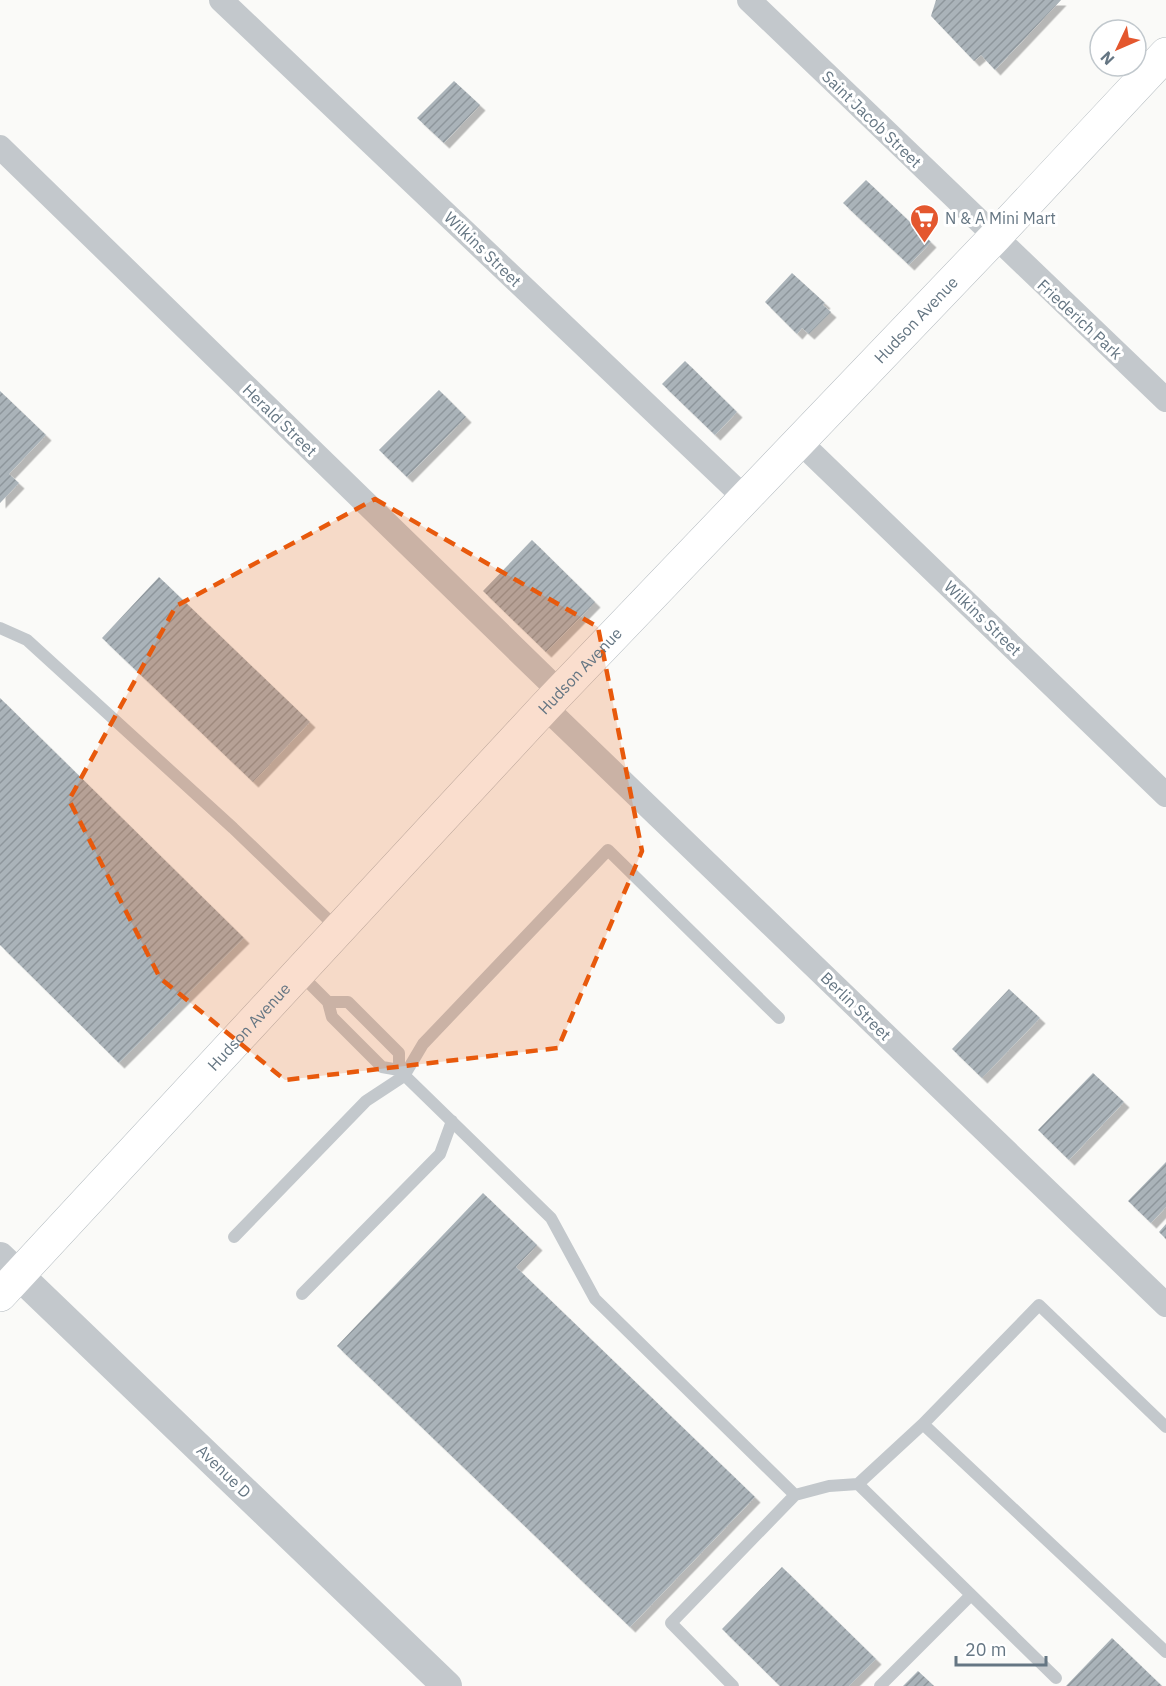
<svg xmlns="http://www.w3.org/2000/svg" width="1166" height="1686" font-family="'IBM Plex Sans',sans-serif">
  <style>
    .building { fill: url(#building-hatch); filter: url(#shadow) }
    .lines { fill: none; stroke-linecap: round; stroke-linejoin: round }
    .secondary-casing { stroke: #b3babf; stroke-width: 34 }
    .service { stroke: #c3c8cc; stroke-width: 12 }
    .minor { stroke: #c3c8cc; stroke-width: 24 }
    .tertiary { stroke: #c3c8cc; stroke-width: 30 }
    .secondary { stroke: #fff; stroke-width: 33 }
    .marked { fill: #e8590c; fill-opacity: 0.2; stroke: #e8590c; stroke-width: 4.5; stroke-dasharray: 12 8; stroke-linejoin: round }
    .labels { text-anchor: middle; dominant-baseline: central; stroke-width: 6; stroke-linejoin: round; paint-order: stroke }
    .street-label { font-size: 16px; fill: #657683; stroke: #fff }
    .poi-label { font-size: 16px; fill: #657683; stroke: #fff; text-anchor: start }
  </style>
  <defs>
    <pattern id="building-hatch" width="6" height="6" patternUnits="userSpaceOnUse" patternTransform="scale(1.5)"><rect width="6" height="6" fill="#aab3b9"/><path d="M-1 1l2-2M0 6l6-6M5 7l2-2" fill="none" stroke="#8e969c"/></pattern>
    <filter id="shadow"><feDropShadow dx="5.5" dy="5.5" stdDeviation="0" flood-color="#0004"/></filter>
  </defs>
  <rect width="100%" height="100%" fill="#fafaf8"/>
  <!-- building -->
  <path class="building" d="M936,0H1061L995,70L981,55L974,61L931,16Z
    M454,81L480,105L444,143L417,118Z
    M866,180L931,242L909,265L843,203Z
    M792,273L825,303L823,305L831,312L809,334L802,328L797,334L765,302Z
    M685,361L737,412L715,435L662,384Z
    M439,390L466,417L407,477L379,450Z
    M0,391L46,435L9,474L19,483L0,503Z
    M532,540L595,602L546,652L483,591Z
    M159,577L310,722L253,782L102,638Z
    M0,698L244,938L119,1063L0,945Z
    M1009,989L1040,1018L982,1078L952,1049Z
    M1093,1073L1124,1102L1069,1160L1038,1130Z
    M1166,1162V1207L1151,1223L1128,1201Z
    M483,1193L537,1245L516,1267L755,1497L630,1627L337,1346Z
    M1166,1224V1239L1159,1232Z
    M782,1567L876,1659L849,1686H780L722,1629Z
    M1112,1638L1162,1686H1066Z
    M918,1671L934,1686H903Z"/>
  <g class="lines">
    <defs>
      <g id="secondary">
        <path id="s1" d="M0,1295L545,707L995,237L1166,54"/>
      </g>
    </defs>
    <!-- secondary casing -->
    <use href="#secondary" class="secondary-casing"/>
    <!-- service -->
    <path class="service" d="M0,628L27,640L233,828L338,929
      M299,973L328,1002L332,1017L382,1067L399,1070V1053L348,1002H328
      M399,1070L551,1218L595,1299L795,1495L829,1486L858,1484L923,1424L1166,1652
      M234,1237L366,1101L404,1076L423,1044L608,850L779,1018
      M302,1294L440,1154L452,1121
      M923,1424L1039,1305L1166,1427
      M858,1484L1056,1678
      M733,1686L671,1623L795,1495
      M880,1686L971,1595"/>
    <!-- minor -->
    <path class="minor" d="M221,0L746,499
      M749,0L1166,400
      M0,147L561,693
      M800,442L1166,795
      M545,707L1166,1305"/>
    <!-- tertiary -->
    <path class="tertiary" d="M0,1257L447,1686"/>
    <!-- secondary -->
    <use href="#secondary" class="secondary"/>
  </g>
  <!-- marked area -->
  <path class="marked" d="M375,499L598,627L642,851L558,1048L285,1080L160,978L69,800L176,606Z"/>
  <!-- icons -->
  <defs>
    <symbol id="supermarket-pin" viewBox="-11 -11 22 30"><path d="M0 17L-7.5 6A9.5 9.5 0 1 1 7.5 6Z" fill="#e4572e" stroke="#fff"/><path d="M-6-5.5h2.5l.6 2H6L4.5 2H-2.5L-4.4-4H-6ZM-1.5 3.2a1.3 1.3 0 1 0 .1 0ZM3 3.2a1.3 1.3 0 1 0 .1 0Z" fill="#fff"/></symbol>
  </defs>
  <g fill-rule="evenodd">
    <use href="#supermarket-pin" x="908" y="202" width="33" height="45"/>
  </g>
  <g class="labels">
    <!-- street labels -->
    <g class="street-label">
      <text transform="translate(872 119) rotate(44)">Saint Jacob Street</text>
      <text transform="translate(483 249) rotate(44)">Wilkins Street</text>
      <text transform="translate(1080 319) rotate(43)">Friederich Park</text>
      <text stroke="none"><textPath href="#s1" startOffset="1338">Hudson Avenue</textPath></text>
      <text transform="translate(280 420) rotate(44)">Herald Street</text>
      <text transform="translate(983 618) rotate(44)">Wilkins Street</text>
      <text stroke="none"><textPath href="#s1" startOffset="852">Hudson Avenue</textPath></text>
      <text transform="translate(856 1006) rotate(44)">Berlin Street</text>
      <text stroke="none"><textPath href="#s1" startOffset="366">Hudson Avenue</textPath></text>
      <text transform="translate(224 1471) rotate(44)">Avenue D</text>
    </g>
    <!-- poi labels -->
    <g class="poi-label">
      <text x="945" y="218">N &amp; A Mini Mart</text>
    </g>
  </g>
  <!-- north arrow -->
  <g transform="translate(1118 48) rotate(226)"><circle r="28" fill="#ffffff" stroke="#c1c8cd" stroke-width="1.5"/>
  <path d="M0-4.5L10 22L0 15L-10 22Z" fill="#e4572e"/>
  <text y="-9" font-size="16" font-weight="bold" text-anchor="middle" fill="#657683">N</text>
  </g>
  <!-- scale -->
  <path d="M956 1656v9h90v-9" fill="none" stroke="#657683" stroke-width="3"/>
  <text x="965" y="1656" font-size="18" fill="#657683" stroke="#ffffff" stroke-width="4.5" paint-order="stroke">20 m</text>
</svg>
